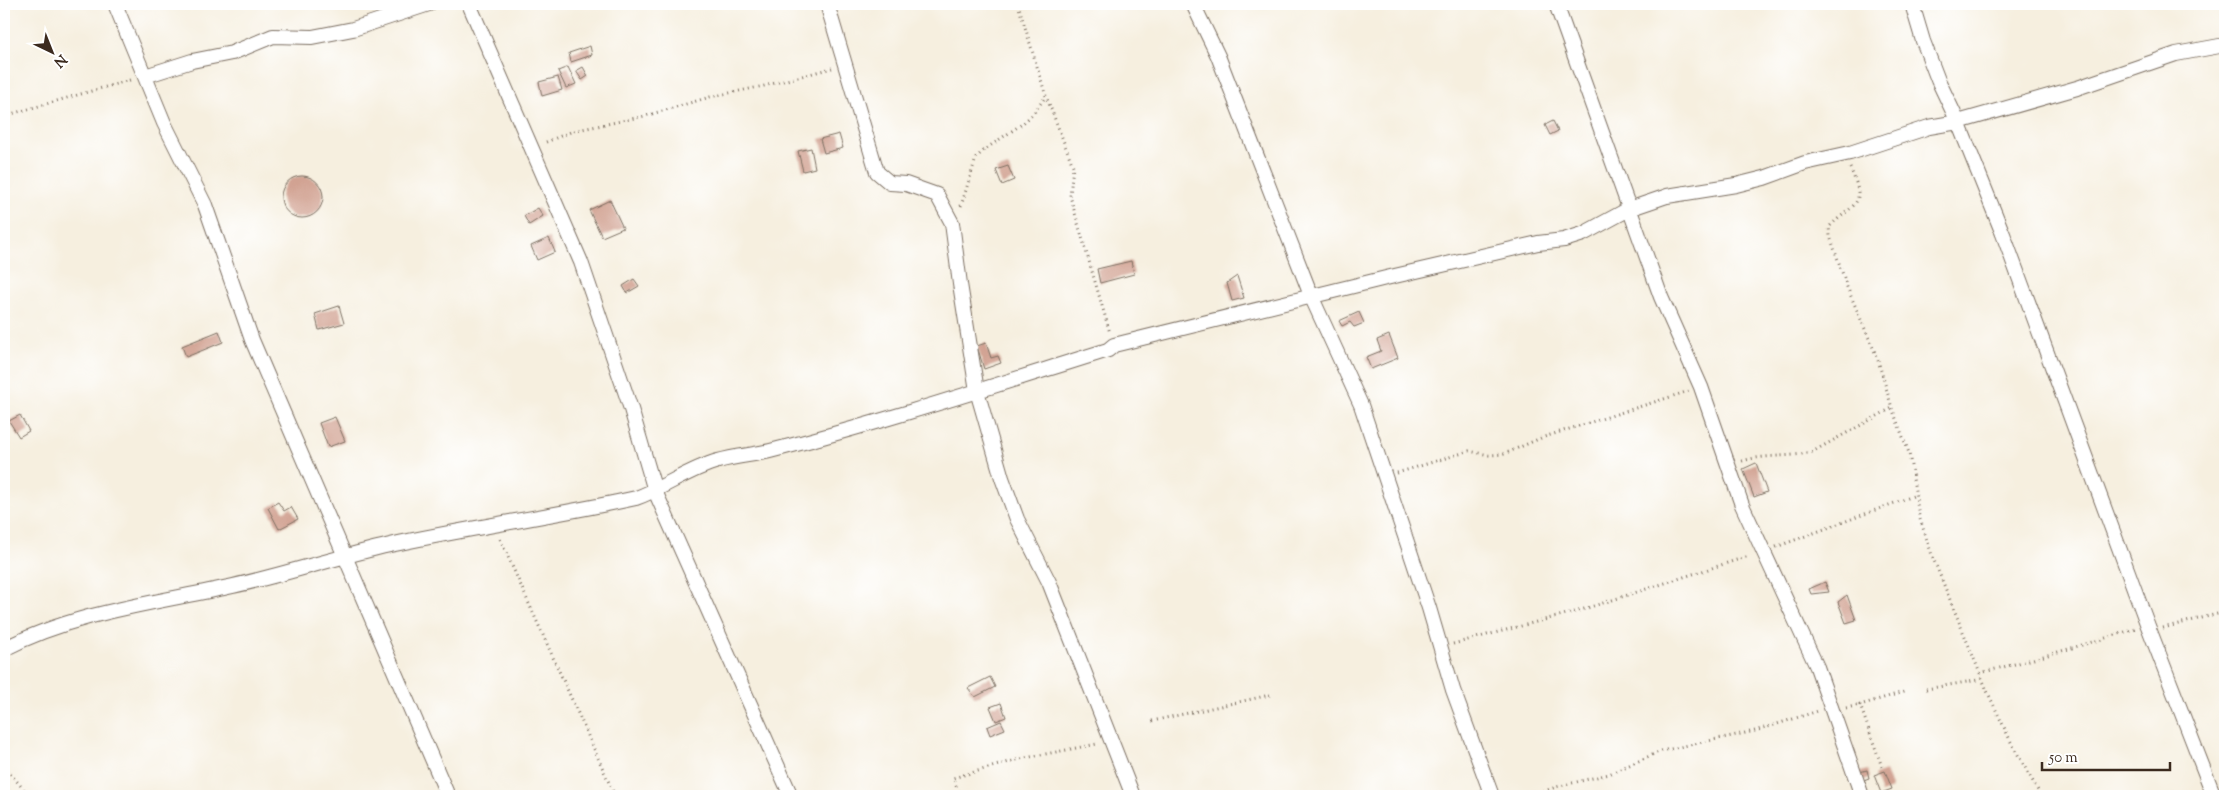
<svg xmlns="http://www.w3.org/2000/svg" width="2229" height="800" font-family="'Sorts Mill Goudy',serif">
  <style>
    .building { fill: #d1a292 }
    .lines { fill: none; stroke-linecap: round; stroke-linejoin: round }
    .minor-casing { stroke: #7c6f62; stroke-width: 16 }
    .path { stroke: #7c6f62; stroke-width: 3; stroke-dasharray: 1 4; stroke-linecap: butt }
    .minor { stroke: #fff; stroke-width: 14 }
  </style>
  <rect width="100%" height="100%" fill="#fff"/>
  <filter id="ink" filterUnits="userSpaceOnUse"><feTurbulence type="fractalNoise" baseFrequency=".02" numOctaves="2"/><feDisplacementMap in="SourceGraphic" scale="10" xChannelSelector="R" yChannelSelector="G"/><feConvolveMatrix kernelMatrix="1 2 1 2 8 2 1 2 1" color-interpolation-filters="sRGB"/></filter>
  <filter id="wash" filterUnits="userSpaceOnUse"><feTurbulence type="fractalNoise" baseFrequency=".0096" numOctaves="4" result="noise"/><feDisplacementMap in="SourceGraphic" scale="20" xChannelSelector="R" yChannelSelector="G"/><feGaussianBlur stdDeviation="1.12" result="paint"/><feColorMatrix in="noise" values="0 0 0 0 0 0 0 0 0 0 0 0 0 0 0 0 0 1.4 0 .05"/><feComposite in="paint" operator="in"/></filter>
  <g filter="url(#wash)">
    <rect width="100%" height="100%" fill="#f6efdf"/>
    <g id="blocks">
      <!-- building -->
      <path class="building" d="M590,46L592,55L571,62L569,53Z
        M568,67L576,84L566,88L558,71Z
        M583,67L588,76L582,80L576,71Z
        M558,77L562,90L542,96L539,82Z
        M1553,121L1558,131L1550,135L1545,125Z
        M839,134L843,148L824,153L820,139Z
        M811,148L815,168L803,171L798,151Z
        M1008,166L1014,180L1002,185L996,170Z
        M281 197a21 21 0 1 1 42 0a21 21 0 1 1-42 0Z
        M610,200L623,228L602,237L589,210Z
        M538,208L543,216L529,225L524,216Z
        M549,238L555,252L537,260L531,246Z
        M1131,261L1134,274L1100,283L1097,269Z
        M1237,276L1244,298L1232,301L1227,283Z
        M634,279L639,286L627,293L623,286Z
        M339,306L344,323L319,330L315,314Z
        M1359,312L1364,323L1354,327L1350,322L1342,326L1339,321Z
        M219,331L223,342L186,357L182,346Z
        M1389,335L1398,358L1371,369L1366,357L1381,351L1377,340Z
        M986,343L991,358L998,356L1001,363L984,369L977,346Z
        M20,415L29,431L19,437L9,421Z
        M335,417L345,441L328,447L319,423Z
        M1756,463L1767,492L1754,497L1743,469Z
        M278,502L284,511L291,507L298,519L279,529L268,508Z
        M1825,582L1829,592L1811,594L1809,589Z
        M1847,595L1856,620L1846,623L1838,602Z
        M990,677L995,687L975,697L968,688Z
        M1001,703L1006,717L996,721L990,707Z
        M1001,721L1005,729L990,735L987,727Z
        M1867,770L1869,778L1861,781L1856,773Z
        M1885,771L1892,789L1881,793L1874,775Z"/>
    </g>
  </g>
  <g filter="url(#ink)">
    <use href="#blocks" fill-opacity="0" stroke="#7c6f62" stroke-width="1"/>
    <g class="lines">
      <defs>
        <path id="minor" d="M115,4L164,123L205,205L252,340L448,796
          M469,4L581,262L631,409L655,491L791,796
          M827,4L877,172L890,183L906,184L937,195L952,223L960,284L977,391L1002,478L1017,519L1049,582L1133,796
          M1193,4L1218,56L1312,298L1361,405L1429,608L1453,690L1492,796
          M1556,4L1661,297L1701,387L1742,505L1817,667L1862,796
          M1912,4L1923,41L1938,80L1958,122L2003,234L2148,626L2214,796
          M145,76L192,61L232,53L273,36L312,37L353,29L429,4
          M4,649C75,612 156,603 233,586C286,574 337,557 390,545C472,527 554,516 636,498C664,488 689,469 718,461C735,456 753,455 770,451C884,422 996,385 1108,350L1114,345L1386,278L1538,243L1564,240L1583,234L1629,209L1667,196L1736,185L1764,178L1805,163L1850,153L1929,127L1958,122L2077,88L2176,54L2225,45"/>
      </defs>
      <!-- minor casing -->
      <use href="#minor" class="minor-casing"/>
      <!-- path -->
      <path class="path" d="M1018,4L1046,96L1073,166L1070,196L1110,333
        M4,116L130,80
        M546,142L573,131L645,116L710,97L764,86L832,68
        M1850,168C1868,207 1854,202 1829,227L1830,236L1847,287L1877,357L1892,408L1909,453L1919,516L1933,558L1988,693L2011,742L2041,796
        M961,206L976,158L984,150L1022,124L1033,114L1046,96
        M1742,461C1765,454 1788,458 1812,452L1892,408
        M1397,473L1469,451L1489,455L1504,454L1541,438L1689,391
        M500,539L615,796
        M1776,547L1916,495
        M2163,628L2225,612
        M1453,644L1578,611L1749,556
        M1980,673C2032,660 2083,645 2135,629
        M1926,689L1978,680
        M1846,708L1860,705
        M1152,721L1270,695
        M4,766L25,791L33,796
        M1882,767L1860,705L1907,691
        M960,796L953,778L1020,759L1097,744
        M1529,796L1556,787L1609,774L1661,751L1755,731L1818,711"/>
      <!-- minor -->
      <use href="#minor" class="minor"/>
    </g>
  </g>
  <!-- margin -->
  <rect width="2229" height="800" fill="none" stroke="#fff" stroke-width="20"/>
  <!-- north arrow -->
  <g transform="translate(52 52) rotate(137)" stroke="#ffffff" stroke-width="4" paint-order="stroke">
  <path d="M0-4L9 19L0 12L-9 19Z" fill="#3b2a1e"/>
  <text y="-8" font-size="14" font-weight="bold" text-anchor="middle" fill="#3b2a1e">N</text>
  </g>
  <!-- scale -->
  <path d="M2042 762v8h128v-8" fill="none" stroke="#3b2a1e" stroke-width="2.5"/>
  <text x="2049" y="762" font-size="15" fill="#3b2a1e" stroke="#ffffff" stroke-width="4" paint-order="stroke">50 m</text>
</svg>
